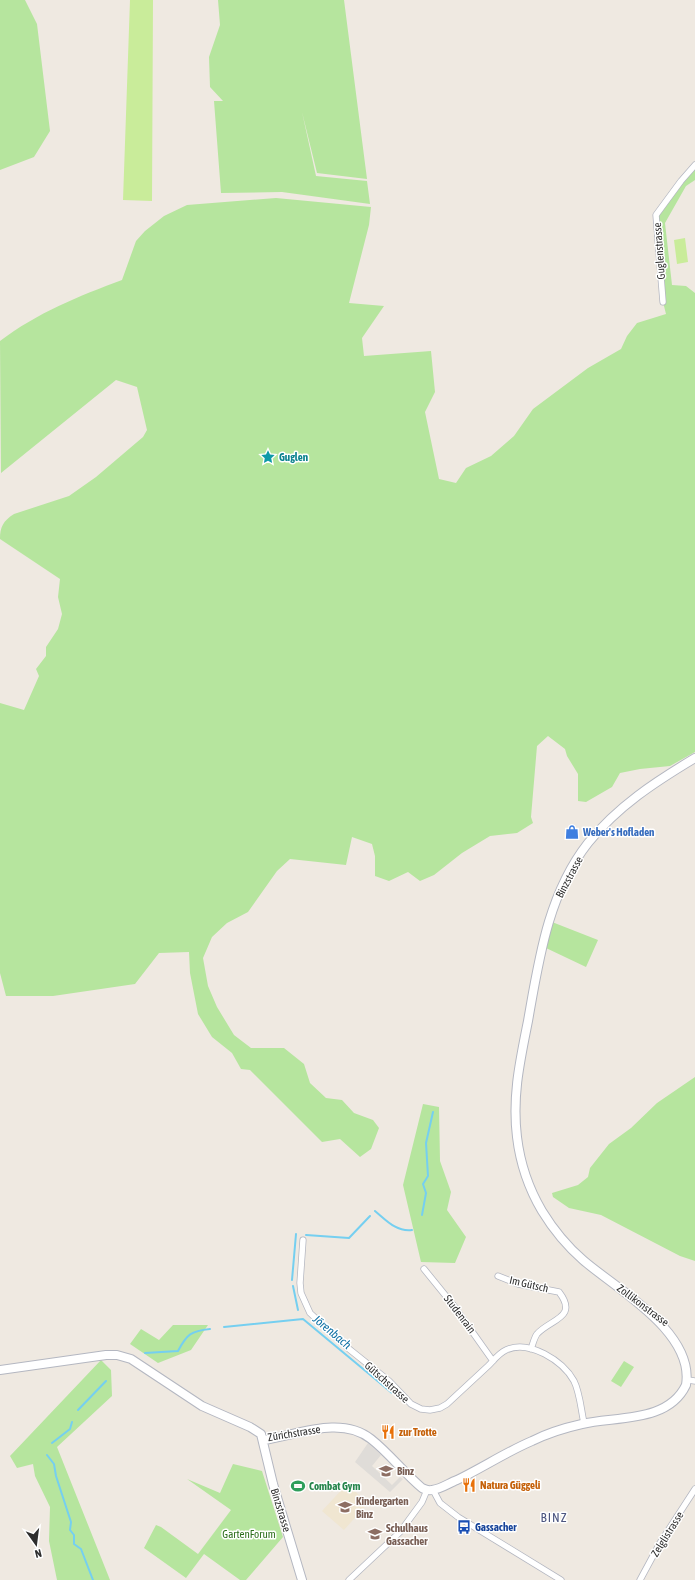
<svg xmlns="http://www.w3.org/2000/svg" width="695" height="1580" font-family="'Asap Condensed',sans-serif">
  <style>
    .education { fill: #f0e6d1 }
    .green { fill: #b6e59e }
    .pitch { fill: #c9ec9a }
    .plaza { fill: #dfdcd8 }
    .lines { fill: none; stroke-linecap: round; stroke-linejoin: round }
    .stream { stroke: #75cff0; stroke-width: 2 }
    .street-casing { stroke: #b4b7c1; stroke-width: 7 }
    .secondary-casing { stroke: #b4b7c1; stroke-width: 10 }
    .street { stroke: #fff; stroke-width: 5.5 }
    .secondary { stroke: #fff; stroke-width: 8 }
    .labels { text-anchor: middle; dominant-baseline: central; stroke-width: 3; stroke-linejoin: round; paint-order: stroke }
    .street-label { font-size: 11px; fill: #2e2e2e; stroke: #fff }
    .culture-label { font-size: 11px; font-weight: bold; fill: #0d838f; stroke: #fff; text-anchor: start }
    .shop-label { font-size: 11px; font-weight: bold; fill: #366cbe; stroke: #fff; text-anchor: start }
    .food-label { font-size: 11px; font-weight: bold; fill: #c56008; stroke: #fff; text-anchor: start }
    .education-label { font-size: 11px; font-weight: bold; fill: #785e54; stroke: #fff; text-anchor: start }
    .leisure-label { font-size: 11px; font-weight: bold; fill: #27864d; stroke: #fff; text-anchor: start }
    .transit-label { font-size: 11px; font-weight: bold; fill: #164399; stroke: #fff; text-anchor: start }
    .park-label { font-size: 11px; fill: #2c6e1b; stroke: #fff }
    .water-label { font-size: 12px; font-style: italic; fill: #0d6fa3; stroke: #fff }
    .quarter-label { font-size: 13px; letter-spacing: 1px; fill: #4d5680; stroke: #fff }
  </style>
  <rect width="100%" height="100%" fill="#efe9e1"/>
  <!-- education -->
  <path class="education" d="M347,1484L368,1503L344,1530L322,1511Z"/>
  <!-- green -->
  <path class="green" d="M0,0H25L37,24L50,131L34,157L0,170Z
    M218,0H344L367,179L317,173L302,112L316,176L367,181L370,204L282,192L221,193L214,101H223L210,87L209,57L220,25Z
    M695,165V180L686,186L665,223L672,285L686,286L695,293V752L670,766L640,769L620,773L612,787L586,802L578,801V774L567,756L565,749L548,736L537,746L531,817L533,823L517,833L490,836L462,853L434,875L420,881L408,872L389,881L375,876V856L372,844L352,837L346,865L290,859L277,871L248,912L227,923L212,937L203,958L208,986L217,1007L234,1035L251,1048H284L304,1064L310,1083L326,1098L342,1100L354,1113L373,1120L379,1128L371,1149L360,1157L340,1139L322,1142L250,1070L241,1069L232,1053L212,1037L198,1014L190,973L189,952L159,953L135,984L53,996H6L0,973V703L24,710L39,676L36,669L46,656V647L58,629L62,614L58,597L60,579L0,539C0,527 3,521 14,514L69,496L96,477L143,437L147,430L137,387L116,380L1,473L0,341C37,313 79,296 122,280L136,241L145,231L164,216L187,205L276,198L371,207L369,225L349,303L384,306L362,338L364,356L431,351L435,392L425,412L439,479L456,483L466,468L491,456L514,436L533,409L588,368L621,349L627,336L637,323L666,314L663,302L656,215Z
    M552,922L598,940L586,967L546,948Z
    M695,1077V1261L680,1256L601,1215L569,1208L553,1197L552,1193L578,1185L588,1177L590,1168L609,1144L631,1128L657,1103Z
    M423,1104L439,1107L440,1161L451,1192L447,1210L466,1237L455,1263L421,1262L403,1185Z
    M173,1325H208L191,1350L158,1363L130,1344L141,1329L159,1340Z
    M101,1360L111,1370L112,1396L57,1447L110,1580H57L49,1541L50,1507L35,1476L33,1464L17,1468L10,1456Z
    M624,1361L634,1367L621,1387L611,1381Z
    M233,1464L262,1471L283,1537L246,1580H240L204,1554L186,1578L144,1548L156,1525L161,1527L198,1554L231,1510L187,1479L220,1493Z"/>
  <!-- pitch -->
  <path class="pitch" d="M130,0H153L152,201L123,200Z
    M685,238L688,262L677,264L674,240Z"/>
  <!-- plaza -->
  <path class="plaza" d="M368,1443L381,1455L372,1466L392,1485L400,1477L403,1479L390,1492L355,1462Z"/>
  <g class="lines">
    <!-- stream -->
    <path class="stream" d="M375,1211C386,1220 396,1232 412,1230
      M422,1215L426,1193L423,1184L428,1176L426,1143L433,1112
      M306,1235L349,1238L370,1216
      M292,1280L296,1234
      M293,1286L298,1310
      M224,1327L303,1319L392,1393
      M145,1353L178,1351C187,1334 191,1331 210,1329
      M78,1410L106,1381
      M52,1443L70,1429L72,1422
      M47,1455L54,1464L56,1476L71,1522L70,1530L74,1535V1544L81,1549L93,1580"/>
    <defs>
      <path id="street" d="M663,302L656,215L681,181L695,165
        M303,1240L300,1283L301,1293L310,1313L349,1349L389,1381L411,1404L421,1409L430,1410L440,1408L447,1404C461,1391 474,1379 488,1366C493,1361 499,1353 506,1350C529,1339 563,1361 574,1381C580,1393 581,1410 584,1423
        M424,1269L454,1306L493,1361
        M498,1276L518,1284L559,1292C579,1318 550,1319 537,1334C534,1338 533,1344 531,1349
        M688,1380L695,1381
        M433,1490L440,1503L458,1517L561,1580
        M349,1580L400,1532L422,1502L427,1490
        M640,1580L660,1543L695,1489"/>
      <path id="secondary" d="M0,1370L106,1355H117L131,1359L202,1406L250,1427L261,1434L273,1484L302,1580
        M264,1440C297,1435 341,1415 371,1439C390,1454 404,1473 422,1488C427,1490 428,1491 432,1490C441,1489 449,1483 457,1480C482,1468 506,1452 532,1441C548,1433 564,1428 582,1424C616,1416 668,1423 686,1385C695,1332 615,1288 583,1260C568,1247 553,1229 542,1211C529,1189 520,1162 517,1137C512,1096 520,1061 528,1021C539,959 548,894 588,843C618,806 655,782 695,758"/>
    </defs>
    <!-- street casing -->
    <use href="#street" class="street-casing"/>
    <!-- secondary casing -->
    <use href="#secondary" class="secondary-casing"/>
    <!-- street -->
    <use href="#street" class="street"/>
    <!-- secondary -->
    <use href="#secondary" class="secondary"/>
  </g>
  <!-- icons -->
  <defs>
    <symbol id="sight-bare" viewBox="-9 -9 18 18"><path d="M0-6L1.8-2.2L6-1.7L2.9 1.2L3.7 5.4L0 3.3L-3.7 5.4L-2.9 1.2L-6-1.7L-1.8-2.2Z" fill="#0f9aa8" stroke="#fff" stroke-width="2.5" paint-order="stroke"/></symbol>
    <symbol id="shop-bare" viewBox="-9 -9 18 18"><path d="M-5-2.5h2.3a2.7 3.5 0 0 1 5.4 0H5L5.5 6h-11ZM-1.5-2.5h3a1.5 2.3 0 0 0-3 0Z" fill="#3f7fe0" stroke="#fff" stroke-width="2.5" paint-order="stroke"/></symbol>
    <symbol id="restaurant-bare" viewBox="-9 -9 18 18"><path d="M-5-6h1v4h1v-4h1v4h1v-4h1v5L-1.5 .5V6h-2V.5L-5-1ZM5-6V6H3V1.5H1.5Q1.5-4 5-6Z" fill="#e8710a" stroke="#fff" stroke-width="2.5" paint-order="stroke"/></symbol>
    <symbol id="school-bare" viewBox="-9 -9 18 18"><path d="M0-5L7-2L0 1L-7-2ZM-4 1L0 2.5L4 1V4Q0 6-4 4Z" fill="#8d6e63" stroke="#fff" stroke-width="2.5" paint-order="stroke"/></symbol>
    <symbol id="stadium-bare" viewBox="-9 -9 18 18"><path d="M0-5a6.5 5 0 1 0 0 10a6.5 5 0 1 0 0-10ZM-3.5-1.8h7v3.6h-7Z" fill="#2e9e5b" stroke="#fff" stroke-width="2.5" paint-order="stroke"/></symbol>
    <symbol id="bus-bare" viewBox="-9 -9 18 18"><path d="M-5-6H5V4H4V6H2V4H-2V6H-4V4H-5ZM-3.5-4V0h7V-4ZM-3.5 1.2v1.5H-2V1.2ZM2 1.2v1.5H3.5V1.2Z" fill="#1a4fb4" stroke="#fff" stroke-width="2.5" paint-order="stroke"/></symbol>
  </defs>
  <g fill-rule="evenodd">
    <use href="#sight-bare" x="258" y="447" width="20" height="20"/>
    <use href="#shop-bare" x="562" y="822" width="20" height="20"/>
    <use href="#restaurant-bare" x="378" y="1422" width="20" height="20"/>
    <use href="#school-bare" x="376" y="1461" width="20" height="20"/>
    <use href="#restaurant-bare" x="459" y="1475" width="20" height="20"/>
    <use href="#stadium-bare" x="288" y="1476" width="20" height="20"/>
    <use href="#school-bare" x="335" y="1497" width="20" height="20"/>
    <use href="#bus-bare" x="454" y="1517" width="20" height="20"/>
    <use href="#school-bare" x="365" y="1524" width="20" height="20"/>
  </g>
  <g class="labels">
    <!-- street labels -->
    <g class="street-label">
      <text transform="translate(659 251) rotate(-94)">Guglenstrasse</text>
      <text transform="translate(569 877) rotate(-62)">Binzstrasse</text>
      <text transform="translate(529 1284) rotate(13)">Im Gütsch</text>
      <text transform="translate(643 1305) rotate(37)">Zollikonstrasse</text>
      <text transform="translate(460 1314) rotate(53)">Studenrain</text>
      <text transform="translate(387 1382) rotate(42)">Gütschstrasse</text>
      <text transform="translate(294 1433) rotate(-9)">Zürichstrasse</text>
      <text transform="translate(281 1510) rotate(73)">Binzstrasse</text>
      <text transform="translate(667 1534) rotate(-58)">Zelglistrasse</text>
    </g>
    <!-- culture labels -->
    <g class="culture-label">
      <text x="279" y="457">Guglen</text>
    </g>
    <!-- shop labels -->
    <g class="shop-label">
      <text x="583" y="832">Weber's Hofladen</text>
    </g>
    <!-- food labels -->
    <g class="food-label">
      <text x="399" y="1432">zur Trotte</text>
      <text x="480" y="1485">Natura Güggeli</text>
    </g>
    <!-- education labels -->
    <g class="education-label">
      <text x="397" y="1471">Binz</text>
      <text x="356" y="1501">Kindergarten<tspan x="356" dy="13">Binz</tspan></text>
      <text x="386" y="1528">Schulhaus<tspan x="386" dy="13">Gassacher</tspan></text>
    </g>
    <!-- leisure labels -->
    <g class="leisure-label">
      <text x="309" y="1486">Combat Gym</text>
    </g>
    <!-- transit labels -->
    <g class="transit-label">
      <text x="475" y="1527">Gassacher</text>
    </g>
    <!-- park labels -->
    <g class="park-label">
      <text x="249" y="1534">GartenForum</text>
    </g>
    <!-- water labels -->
    <g class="water-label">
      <text transform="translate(332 1332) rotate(40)">Jörenbach</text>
    </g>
    <!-- quarter labels -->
    <g class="quarter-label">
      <text x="554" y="1517">BINZ</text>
    </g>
  </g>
  <!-- north arrow -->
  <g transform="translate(36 1544) rotate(166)" stroke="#ffffff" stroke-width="3" paint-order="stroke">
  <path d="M0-3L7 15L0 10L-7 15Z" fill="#2e2e2e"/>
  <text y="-6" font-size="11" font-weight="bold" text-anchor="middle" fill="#2e2e2e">N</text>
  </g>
</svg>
